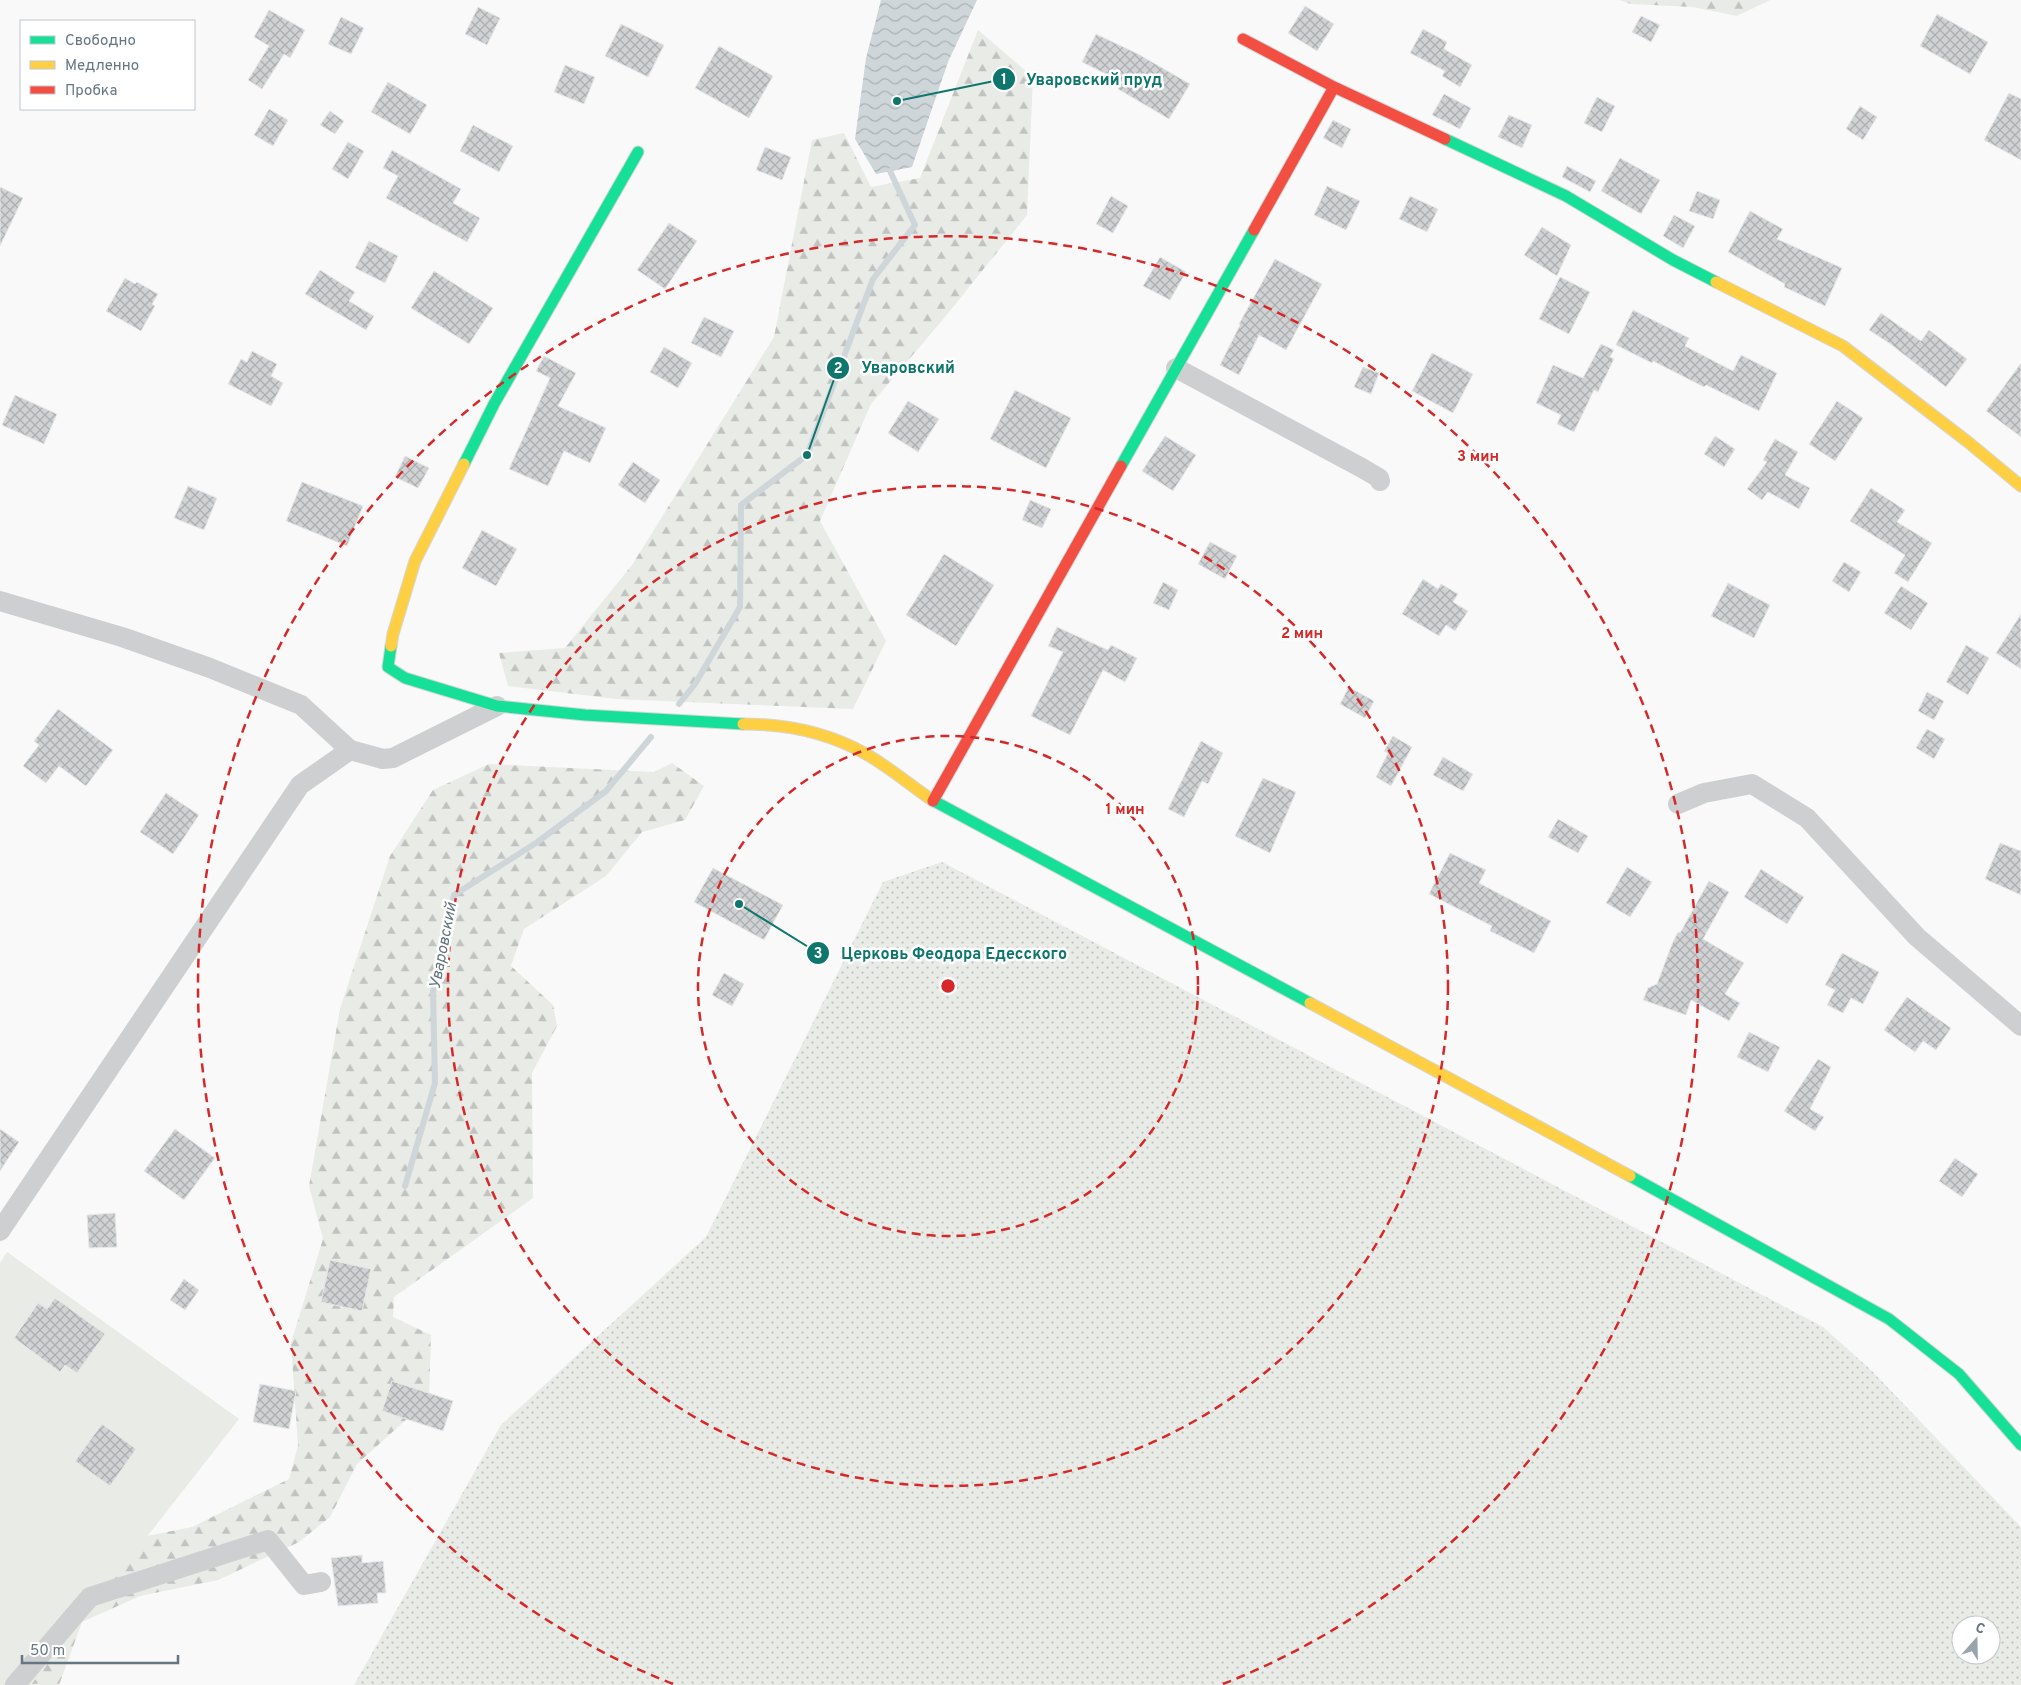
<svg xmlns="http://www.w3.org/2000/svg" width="2021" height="1685" font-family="Overpass,sans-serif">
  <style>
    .grass { fill: url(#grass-dots); fill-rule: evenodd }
    .forest { fill: url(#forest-firs) }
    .green { fill: #e8ebe6 }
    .water { fill: url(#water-waves) }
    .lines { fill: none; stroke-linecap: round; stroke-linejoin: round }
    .stream { stroke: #ced6d9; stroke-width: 6 }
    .building { fill: url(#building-cross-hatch); stroke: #e8e8e8 }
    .fast-casing { stroke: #d5d6d7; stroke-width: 13 }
    .slow-casing { stroke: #d5d6d7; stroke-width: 13 }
    .jam-casing { stroke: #d5d6d7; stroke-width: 13 }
    .street { stroke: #cecfd0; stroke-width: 20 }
    .fast { stroke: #16e098; stroke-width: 11 }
    .slow { stroke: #ffcf43; stroke-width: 11 }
    .jam { stroke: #f24e42; stroke-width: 11 }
    .ring { fill: none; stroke: #d62828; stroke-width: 2.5; stroke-dasharray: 9 6 }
    .labels { text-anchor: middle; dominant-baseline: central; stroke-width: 5; stroke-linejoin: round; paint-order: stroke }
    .water-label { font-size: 16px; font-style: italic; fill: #60757c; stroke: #fff }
    .centre { fill: #d62828; stroke: #fff; stroke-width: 2.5 }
    .ring-label { font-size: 15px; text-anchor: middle; font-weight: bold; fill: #d62828; stroke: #fff; stroke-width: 5; stroke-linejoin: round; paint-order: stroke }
    .leader { fill: none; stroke: #0f766e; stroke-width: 2 }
    .callout-dot { fill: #0f766e; stroke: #fff; stroke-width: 2 }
    .mark-label { font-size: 15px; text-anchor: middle; font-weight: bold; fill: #fff }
    .callout-label { font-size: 16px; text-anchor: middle; font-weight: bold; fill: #0f766e; stroke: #fff; stroke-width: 5; stroke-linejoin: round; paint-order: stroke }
  </style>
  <defs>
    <pattern id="grass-dots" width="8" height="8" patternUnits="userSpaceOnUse" patternTransform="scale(1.25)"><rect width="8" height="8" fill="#e8ebe6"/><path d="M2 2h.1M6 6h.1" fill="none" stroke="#c0c3c0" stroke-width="1.8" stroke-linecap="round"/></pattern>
    <pattern id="forest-firs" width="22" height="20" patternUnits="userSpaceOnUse" patternTransform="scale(1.25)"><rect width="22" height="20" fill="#e8ebe6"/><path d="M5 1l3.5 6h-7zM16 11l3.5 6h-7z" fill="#c0c3c0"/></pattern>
    <pattern id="water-waves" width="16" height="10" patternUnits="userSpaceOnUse" patternTransform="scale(1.25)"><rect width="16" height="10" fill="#ced6d9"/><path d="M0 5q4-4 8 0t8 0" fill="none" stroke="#abb2b5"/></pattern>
    <pattern id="building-cross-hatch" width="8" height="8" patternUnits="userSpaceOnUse" patternTransform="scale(1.25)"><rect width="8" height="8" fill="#d0d2d3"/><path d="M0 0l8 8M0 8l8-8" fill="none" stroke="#acafb1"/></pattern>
  </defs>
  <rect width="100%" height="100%" fill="#f9f9f9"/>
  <!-- grass -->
  <path class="grass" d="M942,862L1823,1327L1872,1371L2021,1527V1685H354L501,1425L706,1237L883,882ZM1961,1625H1991V1655H1961Z"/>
  <!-- forest -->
  <path class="forest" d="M1619,0H1770L1737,16L1693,7L1631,4Z
    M978,30L1033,77L1027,215L945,317L871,404L820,521L886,641L853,709L616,699L508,686L499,653L565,648L632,565L774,337L812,140L844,133L871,187L920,178Z
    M672,763L704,786L685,820L642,832L606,876L524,929L511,966L553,1005L557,1026L532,1073L533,1198L394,1297L393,1317L431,1335L429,1399L357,1464L330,1517L299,1542L218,1580L140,1596L82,1622L59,1685H0L67,1552L192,1527L289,1479L298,1446L291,1343L323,1239L309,1186L340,1009L390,856L433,790L489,764L654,772Z"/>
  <!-- green -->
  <path class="green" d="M7,1252L239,1419L31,1685H0V1263Z"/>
  <!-- water -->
  <path class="water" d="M881,0H977L948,62L912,167L876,174L855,139L866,58Z"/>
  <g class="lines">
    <!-- stream -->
    <path class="stream" d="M679,704L695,684L740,607L741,505L807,455L873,279L915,225L890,171
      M405,1186L435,1083L433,991L454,895L536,843L606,791L651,737"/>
  </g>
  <!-- building -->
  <path class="building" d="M1305,6L1334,24L1317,51L1288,33Z
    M478,7L500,18L487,45L465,34Z
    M269,10L305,30L290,58L284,54L262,89L248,80L269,46L254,37Z
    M1937,14L1988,42L1970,74L1920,46Z
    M1641,16L1660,25L1651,42L1632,32Z
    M341,17L364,28L351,54L328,44Z
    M621,24L664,45L648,77L605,56Z
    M1423,29L1447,42L1444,49L1472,65L1460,87L1442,76L1445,71L1410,53Z
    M1096,34L1138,54L1190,84L1169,119L1118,89L1122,82L1082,62Z
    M719,46L773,76L749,118L695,88Z
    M565,65L595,77L584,104L554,92Z
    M388,82L427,105L410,134L371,112Z
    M2009,93L2021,99V160L1984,140Z
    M1444,94L1471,108L1460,129L1432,115Z
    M1597,97L1615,106L1602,132L1584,123Z
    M1860,106L1877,117L1863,140L1846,129Z
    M269,109L288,120L273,146L254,135Z
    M330,111L344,121L335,134L320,125Z
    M1509,115L1532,125L1522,148L1498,137Z
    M1333,120L1351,129L1342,148L1323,138Z
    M473,125L513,146L499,172L460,151Z
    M348,142L364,151L348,179L332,169Z
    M765,147L791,157L782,180L756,170Z
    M392,150L461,189L453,203L480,218L467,242L386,198L398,176L383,168Z
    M1620,158L1660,180L1641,214L1601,191Z
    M1567,166L1596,181L1590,192L1562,177Z
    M1327,186L1360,201L1346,230L1314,215Z
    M0,187L23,198L0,246Z
    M1697,191L1720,200L1713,219L1689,211Z
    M1111,196L1128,206L1113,233L1096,224Z
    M1410,196L1438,209L1427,232L1399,219Z
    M1750,211L1783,229L1777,239L1842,268L1825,306L1784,287L1785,284L1728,252Z
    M1674,215L1695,226L1683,248L1663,236Z
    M669,223L697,241L665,289L637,270Z
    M1542,227L1571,245L1557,276L1524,255Z
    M369,241L398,256L385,283L355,268Z
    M1160,257L1186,272L1170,300L1143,286Z
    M1275,259L1322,284L1286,350L1259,335L1239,375L1220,365L1240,325L1239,324Z
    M320,270L355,292L349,301L374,316L366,330L305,294Z
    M434,271L493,308L469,344L411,308Z
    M1560,277L1590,292L1569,334L1539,319Z
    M125,278L135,284L137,282L158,294L152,304L155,306L141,331L106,311Z
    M1633,310L1689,338L1685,346L1733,371L1741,355L1777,373L1759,411L1706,385L1704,387L1653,361L1652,363L1616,345Z
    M1881,313L1921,341L1929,330L1967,359L1946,387L1889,343L1869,330Z
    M704,317L734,331L721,357L691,343Z
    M1601,344L1614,350L1610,357L1614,359L1598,392L1594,390L1574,432L1557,424L1561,415L1536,403L1553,365L1583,378Z
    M664,347L692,363L678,388L650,372Z
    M252,351L277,364L271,376L283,383L271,406L228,384L241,359L247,362Z
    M1432,353L1473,374L1453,413L1412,391Z
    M544,356L576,373L558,406L606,428L590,463L564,451L548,486L509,469L550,378L536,371Z
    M2021,363V437L1986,411Z
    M1363,367L1379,373L1371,394L1354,387Z
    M1015,390L1071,418L1046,468L990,439Z
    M15,395L57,414L44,444L2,425Z
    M908,401L939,419L918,452L888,433Z
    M1837,401L1863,418L1835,461L1809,444Z
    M1165,436L1196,455L1173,491L1142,471Z
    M1715,436L1735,449L1724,467L1704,454Z
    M1775,439L1798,452L1785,475L1810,488L1799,509L1768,492L1762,500L1747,489L1767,462L1763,460Z
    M405,456L429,468L418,488L395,477Z
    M633,462L660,480L645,503L618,485Z
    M302,482L363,506L347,546L286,521Z
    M188,486L217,498L204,530L174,518Z
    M1871,488L1905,510L1897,522L1932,543L1908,582L1894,573L1905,555L1850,521Z
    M1030,500L1051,509L1042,528L1022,520Z
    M482,530L517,549L496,586L462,568Z
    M1210,542L1237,556L1225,579L1198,564Z
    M944,554L994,585L956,646L906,615Z
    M1844,562L1861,572L1849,592L1832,581Z
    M1423,579L1438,589L1441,584L1458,594L1453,602L1468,611L1455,631L1446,625L1439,636L1402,614Z
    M1163,582L1178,590L1169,610L1153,603Z
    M1728,583L1770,605L1754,638L1711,616Z
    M1901,586L1928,603L1911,630L1884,613Z
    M2021,614V669L1996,653Z
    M1057,627L1108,650L1111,645L1137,658L1125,682L1103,670L1070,735L1031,716L1063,652L1048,646Z
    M1966,645L1989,658L1968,695L1946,682Z
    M1349,687L1374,701L1365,718L1340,704Z
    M1927,692L1944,701L1934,720L1918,711Z
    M58,709L113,750L86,786L59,766L46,783L23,766L39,745L34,741Z
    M1927,729L1945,739L1934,759L1916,748Z
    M1393,736L1412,747L1391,786L1376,777L1388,753L1384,751Z
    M1201,741L1223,753L1208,784L1202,781L1184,817L1168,809Z
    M1443,757L1473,774L1463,791L1433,775Z
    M1263,778L1296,792L1270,853L1235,836Z
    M166,793L199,815L173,854L140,832Z
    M1558,819L1588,836L1578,853L1548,837Z
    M2000,843L2021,851V895L1985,879Z
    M1450,853L1486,870L1479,883L1551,921L1534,953L1490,931L1492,926L1429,894Z
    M1627,867L1652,882L1630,917L1606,903Z
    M713,868L783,905L764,940L694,902Z
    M1761,869L1804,897L1787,924L1744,897Z
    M1709,881L1729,892L1703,939L1744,963L1725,994L1740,1003L1729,1021L1691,1000L1686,1015L1643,1000L1648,988L1657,984L1672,944L1678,932L1680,933Z
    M1842,953L1879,972L1863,1004L1851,998L1843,1013L1827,1005L1835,990L1825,985Z
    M724,973L744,984L732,1006L712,995Z
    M1907,997L1951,1028L1936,1050L1923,1041L1915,1052L1884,1030Z
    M1749,1032L1780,1047L1768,1072L1737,1057Z
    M1818,1059L1831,1067L1810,1109L1824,1117L1815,1131L1784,1111Z
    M0,1129L19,1142L0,1171Z
    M175,1129L215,1158L184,1200L144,1171Z
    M1955,1158L1978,1174L1962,1197L1939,1181Z
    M115,1213L117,1247L89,1248L87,1215Z
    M330,1260L371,1269L362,1311L321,1302Z
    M184,1279L199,1290L185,1310L170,1300Z
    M55,1298L105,1334L77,1373L65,1365L60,1372L14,1338L38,1303L47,1309Z
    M392,1381L453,1401L443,1431L382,1411Z
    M260,1384L296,1391L289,1429L253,1422Z
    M102,1424L136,1449L110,1486L75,1461Z
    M362,1555V1563L383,1561L386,1593H377L378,1603L338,1606L331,1558Z"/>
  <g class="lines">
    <defs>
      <path id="fast" d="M1445,139L1566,196L1673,260L1716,282
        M464,464L494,404L638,152
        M1121,466L1254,230
        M391,646L388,667L405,678L497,706L585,715L743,724
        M932,800L1310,1003
        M1630,1176L1889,1319L1959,1374L2021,1445"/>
      <path id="slow" d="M1716,282L1843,346L1968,442L2021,486
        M391,646L393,634L415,561L464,464
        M743,724C785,724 829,733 866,754C889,767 910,785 932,800
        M1310,1003L1630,1176"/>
      <path id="jam" d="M1243,39L1334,87L1445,139
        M1254,230L1334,87
        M933,801L1121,466"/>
    </defs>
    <!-- fast casing -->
    <use href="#fast" class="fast-casing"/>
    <!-- slow casing -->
    <use href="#slow" class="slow-casing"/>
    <!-- jam casing -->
    <use href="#jam" class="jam-casing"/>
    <!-- street -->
    <path class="street" d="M1176,368L1362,468L1379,478L1380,481
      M0,601L122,637L210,668L301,705L350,750L383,759L393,758L497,706
      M1678,804L1704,793L1752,784L1807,818L1917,937L2021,1026
      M0,1231L300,785L350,750
      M15,1685L90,1597L268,1540L304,1585L321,1582"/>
    <!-- fast -->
    <use href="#fast" class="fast"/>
    <!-- slow -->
    <use href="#slow" class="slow"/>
    <!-- jam -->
    <use href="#jam" class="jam"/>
  </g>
  <!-- distance rings -->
  <g class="ring">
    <circle cx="948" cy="986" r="250"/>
    <circle cx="948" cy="986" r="500"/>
    <path d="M673 1684A750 750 0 1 1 1223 1684"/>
  </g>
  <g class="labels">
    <!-- water labels -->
    <g class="water-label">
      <text transform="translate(444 946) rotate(-79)">Уваровский</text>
    </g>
  </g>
  <circle cx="948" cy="986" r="8" class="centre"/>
  <g class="ring-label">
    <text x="1478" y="461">3 мин</text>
    <text x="1302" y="638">2 мин</text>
    <text x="1125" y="814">1 мин</text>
  </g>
  <!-- callouts -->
  <path class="leader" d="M897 101L1004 79M807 455L838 368M739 904L818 953"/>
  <g class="callout-dot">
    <circle cx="897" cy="101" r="5"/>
    <circle cx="807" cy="455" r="5"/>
    <circle cx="739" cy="904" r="5"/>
    <circle cx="1004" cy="79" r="12"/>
    <circle cx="838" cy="368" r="12"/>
    <circle cx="818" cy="953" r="12"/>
  </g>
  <g class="mark-label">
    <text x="1004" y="84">1</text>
    <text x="838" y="373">2</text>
    <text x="818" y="958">3</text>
  </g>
  <g class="callout-label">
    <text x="1094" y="85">Уваровский пруд</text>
    <text x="908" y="373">Уваровский</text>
    <text x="954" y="959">Церковь Феодора Едесского</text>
  </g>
  <!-- legend -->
  <rect x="20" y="20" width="175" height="90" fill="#ffffff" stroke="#c1c8cd"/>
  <rect x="30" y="36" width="25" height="8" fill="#16e098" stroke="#c1c8cd"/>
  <text x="65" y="45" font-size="15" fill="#657683">Свободно</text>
  <rect x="30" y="61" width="25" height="8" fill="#ffcf43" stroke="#c1c8cd"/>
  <text x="65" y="70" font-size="15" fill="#657683">Медленно</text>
  <rect x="30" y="86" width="25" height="8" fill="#f24e42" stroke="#c1c8cd"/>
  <text x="65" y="95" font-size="15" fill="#657683">Пробка</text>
  <!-- north arrow -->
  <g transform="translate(1976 1640) rotate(20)"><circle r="24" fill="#ffffff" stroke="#c1c8cd"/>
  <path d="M0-4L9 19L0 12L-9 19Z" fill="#99a4ac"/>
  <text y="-8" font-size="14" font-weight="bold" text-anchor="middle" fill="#657683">С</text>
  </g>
  <!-- scale -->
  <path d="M22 1655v8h156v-8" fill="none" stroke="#657683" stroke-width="2.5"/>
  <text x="30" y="1655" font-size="15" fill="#657683" stroke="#ffffff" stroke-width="4" paint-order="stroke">50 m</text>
</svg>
